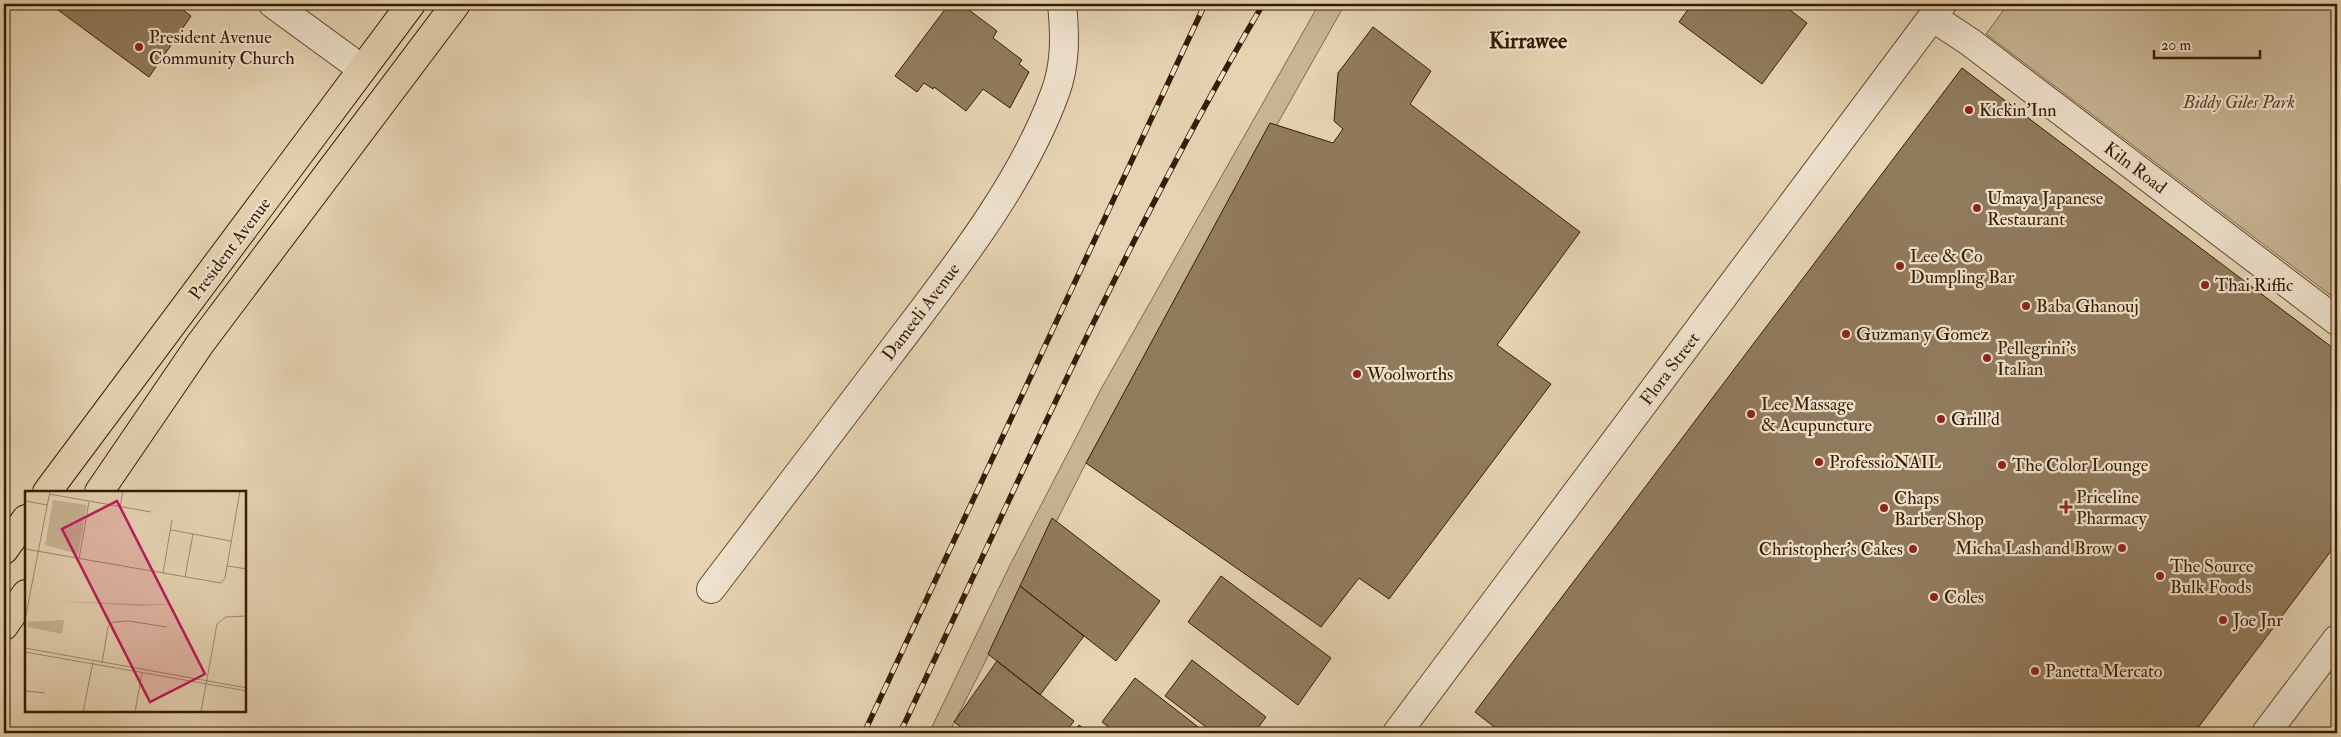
<svg xmlns="http://www.w3.org/2000/svg" width="2341" height="737" font-family="'IM FELL Double Pica',serif">
  <style>
    .green { fill: #c7b494; stroke: #7f684a }
    .building { fill: #917b5d; stroke: #371c01 }
    .lines { fill: none; stroke-linecap: round; stroke-linejoin: round }
    .minor-casing { stroke: #624a2d; stroke-width: 30 }
    .major-casing { stroke: #371c01; stroke-width: 30 }
    .minor { stroke: #eee2cd; stroke-width: 28 }
    .major { stroke: #e5d3b2; stroke-width: 28 }
    .rail-casing { stroke: #371c01; stroke-width: 5.5 }
    .rail { stroke: #eee2cd; stroke-width: 4; stroke-dasharray: 11; stroke-linecap: butt }
    .poi-dot { fill: #8f2418; stroke: #eee2cd; stroke-width: 2 }
    .labels { text-anchor: middle; dominant-baseline: central; stroke-width: 4.5; stroke-linejoin: round; paint-order: stroke }
    .poi-label { font-size: 18px; fill: #371c01; stroke: #eee2cd; text-anchor: start }
    .park-label { font-size: 18px; font-style: italic; fill: #5b4226; stroke: #eee2cd }
    .street-label { font-size: 18px; fill: #371c01; stroke: #eee2cd }
    .district-label { font-size: 22px; font-weight: bold; fill: #371c01; stroke: #eee2cd }
    .inset-road { fill: none; stroke: #9f8a6b; stroke-width: 1 }
    .view { fill: #c2185b; fill-opacity: 0.15; stroke: #c2185b; stroke-width: 2.5 }
    .inset-edge { fill: none; stroke: #371c01; stroke-width: 2.5 }
  </style>
  <rect width="100%" height="100%" fill="#e5d3b2"/>
  <filter id="stains"><feTurbulence type="fractalNoise" baseFrequency=".004" numOctaves="4"/><feColorMatrix values="0 0 0 0 .2 0 0 0 0 .09 0 0 0 0 .02 0 0 0 .5 -.17"/></filter>
  <radialGradient id="worn" r=".72"><stop offset=".6" stop-color="#630" stop-opacity="0"/><stop offset="1" stop-color="#630" stop-opacity=".3"/></radialGradient>
  <!-- green -->
  <path class="green" d="M1319,4H1345L1086,463L949,733H929L1008,569L1101,389Z
    M2008,4H2337V300L1986,34Z"/>
  <!-- building -->
  <path class="building" d="M50,4H175L191,16L149,77Z
    M949,4H961L997,31L993,38L1022,60L1019,64L1029,72L1010,108L983,89L966,111L934,87L933,89L924,83L917,92L895,76Z
    M1692,4H1782L1807,23L1762,84L1679,22Z
    M1373,27L1431,71L1410,104L1580,232L1497,345L1551,384L1389,599L1359,578L1321,627L1086,463L1270,123L1333,143L1343,129L1334,121L1338,73Z
    M1962,68L2337,351V543L2194,733H1502L1475,712Z
    M1052,518L1160,601L1116,661L1020,586Z
    M1221,576L1331,658L1298,705L1188,622Z
    M1020,586L1084,636L1040,695L988,654Z
    M1192,660L1266,717L1254,733H1214L1165,696Z
    M997,661L1074,721L1065,733H969L954,722Z
    M1135,678L1206,733H1117L1102,722Z
    M1079,725L1089,733H1073Z"/>
  <g class="lines">
    <defs>
      <path id="minor" d="M273,4L362,69
        M1932,17L1970,42L2337,321
        M711,589C772,509 832,430 892,351C951,273 1021,186 1055,93C1066,64 1065,34 1062,4
        M1397,733L1942,4
        M2266,733L2337,639"/>
      <path id="major" d="M47,492L411,4
        M99,492L200,344L456,4
        M4,550L26,519
        M4,626L26,594"/>
    </defs>
    <!-- minor casing -->
    <use href="#minor" class="minor-casing"/>
    <!-- major casing -->
    <use href="#major" class="major-casing"/>
    <!-- minor -->
    <use href="#minor" class="minor"/>
    <!-- major -->
    <use href="#major" class="major"/>
    <defs>
      <path id="rail" d="M864,733L1205,4
        M900,733C1016,488 1125,238 1263,4"/>
    </defs>
    <!-- rail casing -->
    <use href="#rail" class="rail-casing"/>
    <!-- rail -->
    <use href="#rail" class="rail"/>
  </g>
  <!-- markers -->
  <g class="poi-dot">
    <circle cx="139" cy="47" r="5"/>
    <circle cx="1969" cy="110" r="5"/>
    <circle cx="1977" cy="208" r="5"/>
    <circle cx="1900" cy="266" r="5"/>
    <circle cx="2205" cy="285" r="5"/>
    <circle cx="2026" cy="306" r="5"/>
    <circle cx="1846" cy="334" r="5"/>
    <circle cx="1987" cy="358" r="5"/>
    <circle cx="1357" cy="374" r="5"/>
    <circle cx="1751" cy="414" r="5"/>
    <circle cx="1941" cy="419" r="5"/>
    <circle cx="1819" cy="462" r="5"/>
    <circle cx="2002" cy="465" r="5"/>
    <path d="M2063.5 499.5h5v5h5v5h-5v5h-5v-5h-5v-5h5z"/>
    <circle cx="1884" cy="508" r="5"/>
    <circle cx="2122" cy="548" r="5"/>
    <circle cx="1913" cy="549" r="5"/>
    <circle cx="2160" cy="576" r="5"/>
    <circle cx="1934" cy="597" r="5"/>
    <circle cx="2223" cy="620" r="5"/>
    <circle cx="2035" cy="671" r="5"/>
  </g>
  <g class="labels">
    <!-- poi labels -->
    <g class="poi-label">
      <text x="149" y="37">President Avenue<tspan x="149" dy="21">Community Church</tspan></text>
      <text x="1979" y="110">Kickin'Inn</text>
      <text x="1987" y="198">Umaya Japanese<tspan x="1987" dy="21">Restaurant</tspan></text>
      <text x="1910" y="256">Lee &amp; Co<tspan x="1910" dy="21">Dumpling Bar</tspan></text>
      <text x="2215" y="285">Thai Riffic</text>
      <text x="2036" y="306">Baba Ghanouj</text>
      <text x="1856" y="334">Guzman y Gomez</text>
      <text x="1997" y="348">Pellegrini's<tspan x="1997" dy="21">Italian</tspan></text>
      <text x="1367" y="374">Woolworths</text>
      <text x="1761" y="404">Lee Massage<tspan x="1761" dy="21">&amp; Acupuncture</tspan></text>
      <text x="1951" y="419">Grill'd</text>
      <text x="1829" y="462">ProfessioNAIL</text>
      <text x="2012" y="465">The Color Lounge</text>
      <text x="2076" y="497">Priceline<tspan x="2076" dy="21">Pharmacy</tspan></text>
      <text x="1894" y="498">Chaps<tspan x="1894" dy="21">Barber Shop</tspan></text>
      <text x="2112" y="548" text-anchor="end">Micha Lash and Brow</text>
      <text x="1903" y="549" text-anchor="end">Christopher's Cakes</text>
      <text x="2170" y="566">The Source<tspan x="2170" dy="21">Bulk Foods</tspan></text>
      <text x="1944" y="597">Coles</text>
      <text x="2233" y="620">Joe Jnr</text>
      <text x="2045" y="671">Panetta Mercato</text>
    </g>
    <!-- park labels -->
    <g class="park-label">
      <text x="2239" y="102">Biddy Giles Park</text>
    </g>
    <!-- street labels -->
    <g class="street-label">
      <text transform="translate(2135 168) rotate(37)">Kiln Road</text>
      <text transform="translate(230 249) rotate(-53)">President Avenue</text>
      <text transform="translate(921 312) rotate(-53)">Dameeli Avenue</text>
      <text transform="translate(1670 369) rotate(-53)">Flora Street</text>
    </g>
    <!-- district labels -->
    <g class="district-label">
      <text x="1528" y="41">Kirrawee</text>
    </g>
  </g>
  <!-- overview -->
  <g transform="translate(25 491)">
    <rect width="221" height="221" fill="#e5d3b2"/>
    <path d="M28,9L62,14L53,63L20,54ZM31,110L119,113H156L113,115ZM39,129L37,143L3,136V131Z" fill="#c7b494"/>
    <path class="inset-road" d="M24,3L126,21M0,10L22,14M95,16L98,0M146,39L206,50M0,58L196,92L200,87L215,0M54,68L64,11M202,75L222,78M138,82L147,29M160,86L168,43M0,129L25,0M0,157L222,197M0,161L222,200M77,172L83,136L88,131L103,130L142,136M0,200L20,202M58,221L68,171M110,221L117,182M176,221L192,133L201,126L222,125"/>
    <path class="view" d="M92,10L180,183L125,211L37,38Z"/>
    <rect width="221" height="221" class="inset-edge"/>
  </g>
  <!-- margin -->
  <rect width="2341" height="737" fill="none" stroke="#e5d3b2" stroke-width="20"/>
  <rect x="5" y="5" width="2331" height="727" fill="none" stroke="#371c01" stroke-width="2.5"/>
  <rect x="10" y="10" width="2321" height="717" fill="none" stroke="#371c01"/>
  <!-- scale -->
  <path d="M2154 50v8h106v-8" fill="none" stroke="#371c01" stroke-width="2.5"/>
  <text x="2161" y="50" font-size="15" fill="#371c01" stroke="#eee2cd" stroke-width="4" paint-order="stroke">20 m</text>
  <rect width="100%" height="100%" filter="url(#stains)"/>
  <rect width="100%" height="100%" fill="url(#worn)"/>
</svg>
